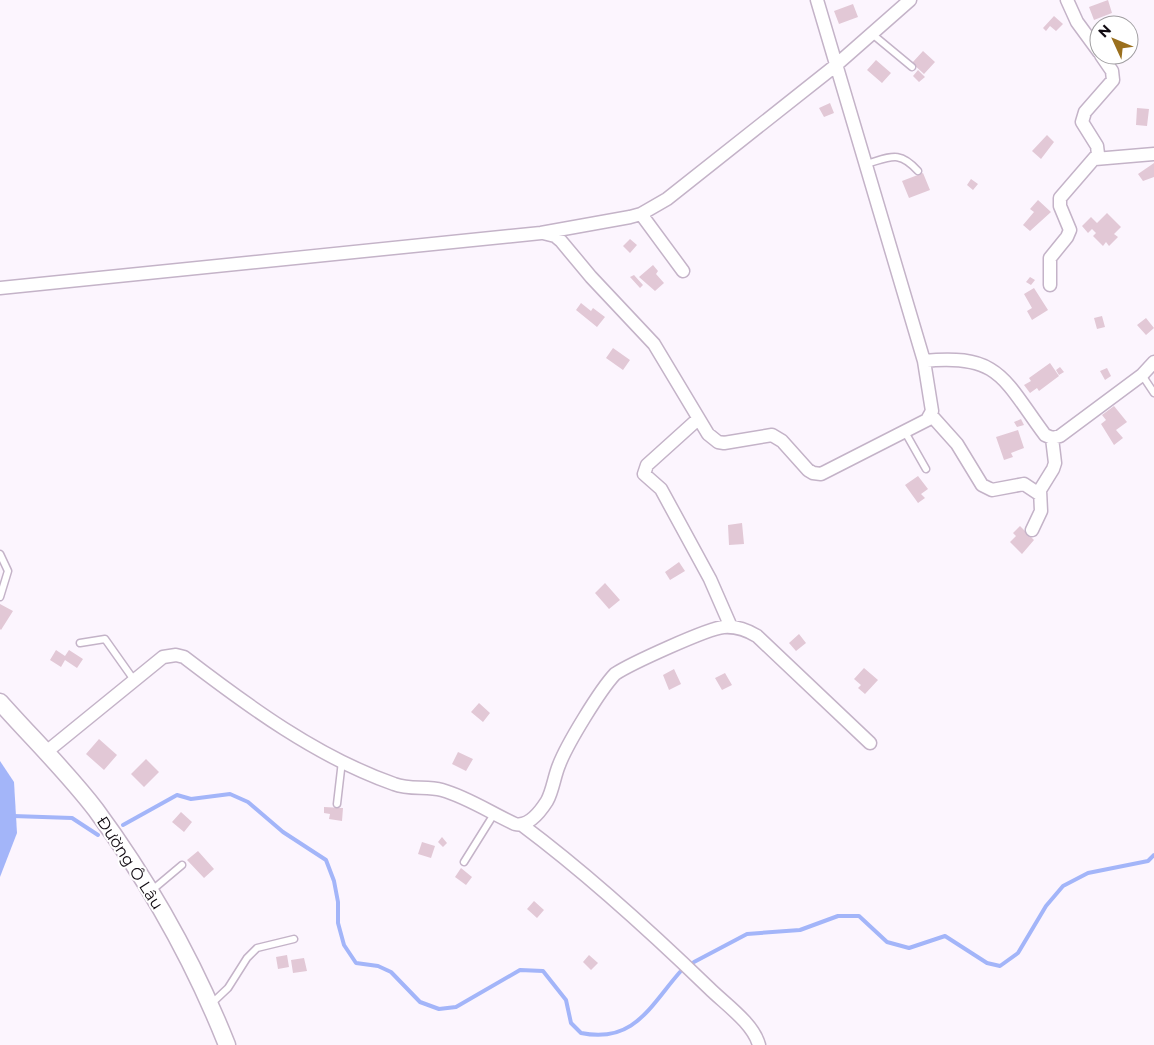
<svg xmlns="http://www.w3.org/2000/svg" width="1154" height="1045" font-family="Montserrat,sans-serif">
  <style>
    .water { fill: #a3b5f9 }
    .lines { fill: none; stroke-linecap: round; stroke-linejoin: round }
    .stream { stroke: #a3b5f9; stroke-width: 4 }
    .building { fill: #e2c8d6 }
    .lane-casing { stroke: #c4b3c8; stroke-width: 9 }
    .street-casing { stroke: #c4b3c8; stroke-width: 15 }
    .secondary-casing { stroke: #c4b3c8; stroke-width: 19 }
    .lane { stroke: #fff; stroke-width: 6 }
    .street { stroke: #fff; stroke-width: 12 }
    .secondary { stroke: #fff; stroke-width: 16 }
    .labels { text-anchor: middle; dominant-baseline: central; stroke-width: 4; stroke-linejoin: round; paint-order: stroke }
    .street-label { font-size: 16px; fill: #100a11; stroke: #fff }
  </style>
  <rect width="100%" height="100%" fill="#fcf5fe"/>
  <!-- water -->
  <path class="water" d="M0,761L14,782L17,833L0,877Z"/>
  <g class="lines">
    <!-- stream -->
    <path class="stream" d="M13,816L72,818L98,835
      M123,825L177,795L191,799L230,794L248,802L283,832L326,860L334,881L338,902V923L344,945L356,963L378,966L391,972L420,1002L439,1009L456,1007L520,970L543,971L566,1000L571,1023L581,1033C634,1044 650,1006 680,972
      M694,962L747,934L800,930L838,916H859L887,942L909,948L945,936L987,963L1000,966L1018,953L1046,906L1063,886L1088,873L1148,861L1154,855"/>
  </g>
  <!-- building -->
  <path class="building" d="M1108,0L1112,13L1094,20L1089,7Z
    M853,4L858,17L839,24L834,11Z
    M1054,16L1063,24L1056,31L1050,26L1046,31L1043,28Z
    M923,51L935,62L924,74L912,63Z
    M876,60L891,73L882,83L867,70Z
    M918,70L925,77L919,82L913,76Z
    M830,103L834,113L824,117L819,108Z
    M1137,108L1149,109L1147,126L1136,125Z
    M1047,135L1054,142L1041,159L1032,151Z
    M1154,163V177L1143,181L1138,174Z
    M923,173L930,190L909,198L902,181Z
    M971,179L978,184L973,190L967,185Z
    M1038,200L1051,212L1030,231L1023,225L1034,212L1030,209Z
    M1107,213L1121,227L1114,234L1118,237L1109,246L1106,242L1103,246L1093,236L1096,233L1092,229L1088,233L1082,226L1091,217L1097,223Z
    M630,239L637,245L630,253L623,246Z
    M653,265L658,271L656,274L664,283L655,291L639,277Z
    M634,275L643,285L640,288L630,277Z
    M1030,277L1035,280L1031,285L1026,282Z
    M1034,288L1048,310L1032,320L1027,311L1032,308L1024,294Z
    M581,303L591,311L593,308L605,317L597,327L576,310Z
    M1102,316L1105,327L1097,329L1094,318Z
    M1146,318L1154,328L1146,335L1137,325Z
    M613,348L630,360L623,370L606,358Z
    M1050,363L1059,376L1039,391L1037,388L1030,393L1024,385L1031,381L1029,378Z
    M1060,367L1064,372L1059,375L1056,370Z
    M1107,368L1111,376L1105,380L1100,371Z
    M1114,406L1127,422L1116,430L1123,438L1114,445L1101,424L1106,420L1102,415Z
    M1021,419L1024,425L1017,427L1014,422Z
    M1018,430L1024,448L1011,453L1013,457L1004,460L996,437Z
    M918,476L928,489L921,494L925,498L918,503L905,485Z
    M742,523L744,544L729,545L728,525Z
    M1020,526L1034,540L1022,554L1010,542L1016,536L1013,533Z
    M679,562L685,571L670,580L665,572Z
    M605,583L620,600L609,609L595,593Z
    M0,604L13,611L1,630L0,629Z
    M799,634L806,643L796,651L789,643Z
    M56,650L65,656L69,650L83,659L77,668L65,660L61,667L50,660Z
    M864,668L878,680L865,694L858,688L861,685L854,679Z
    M674,669L681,684L669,690L663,675Z
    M725,673L732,685L722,690L715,678Z
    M479,703L490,713L483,722L471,712Z
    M99,739L117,755L104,770L86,754Z
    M458,752L473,759L466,771L452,764Z
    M146,759L159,772L144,787L131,774Z
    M324,807L343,808L342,821L329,819L330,814L324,813Z
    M181,812L192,822L184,832L172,822Z
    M442,837L447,843L443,847L438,842Z
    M422,842L435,846L431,858L418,854Z
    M198,851L214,869L204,878L187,860Z
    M461,868L472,877L466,885L455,877Z
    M534,901L544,910L537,918L527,909Z
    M287,955L289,967L278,969L276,957Z
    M589,955L598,963L591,970L583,962Z
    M304,958L307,971L293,973L291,960Z"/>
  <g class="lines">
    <defs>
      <path id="lane" d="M871,33L912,67
        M866,164C891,157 899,150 918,171
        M1142,375L1154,393
        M905,432L926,469
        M0,554L8,571L0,597
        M80,643L105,639L134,680
        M337,804L342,761
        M464,862L494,814
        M151,891L182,865
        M211,1004L228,988L247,958L257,948L294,939"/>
      <path id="street" d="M1067,0L1077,22L1099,52
        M1095,159L1154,154
        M641,214L683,271
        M543,233L555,236L561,241L591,277L654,344L708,434L718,442L724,443L772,435L782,441L808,470L813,473L821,474L927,420L932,411L924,361L817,0
        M1050,285V258L1067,237L1070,230L1060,206V198L1098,154L1097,146L1082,122L1085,112L1113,80L1112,71L1101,55
        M0,288L541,233L630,217L641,214L667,199L835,66L910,0
        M924,361C1000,353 1004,380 1045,435L1052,438L1060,436L1142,375L1154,362
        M931,415L957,444L982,485L992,490L1024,484L1039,494
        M698,419L647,465L644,474L661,489L710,579L731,627
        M1032,530L1041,511L1040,490L1053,469L1055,463L1052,438
        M45,753L163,657L176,655L184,657C248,706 317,757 394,784C409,790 427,786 442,790C467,797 491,813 515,824C528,827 540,812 547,801C553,790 554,777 559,765C567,744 600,690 615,674C630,664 708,628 724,627C737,626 747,630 757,636L870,743
        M522,825C589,875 649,930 709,988C725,1004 753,1023 759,1045"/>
      <path id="secondary" d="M0,702C32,738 67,772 96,810C149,882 194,962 227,1045"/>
    </defs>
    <!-- lane casing -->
    <use href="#lane" class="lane-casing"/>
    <!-- street casing -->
    <use href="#street" class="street-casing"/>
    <!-- secondary casing -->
    <use href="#secondary" class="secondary-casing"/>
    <!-- lane -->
    <use href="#lane" class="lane"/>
    <!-- street -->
    <use href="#street" class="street"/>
    <!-- secondary -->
    <use href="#secondary" class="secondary"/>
  </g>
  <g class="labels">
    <!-- street labels -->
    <g class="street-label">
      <text transform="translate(130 863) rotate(57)">Đường Ô Lâu</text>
    </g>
  </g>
  <!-- north arrow -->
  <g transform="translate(1114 40) rotate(314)"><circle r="24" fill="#ffffff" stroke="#9f9da0"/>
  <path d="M0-4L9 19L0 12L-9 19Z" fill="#9a6f1d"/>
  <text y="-8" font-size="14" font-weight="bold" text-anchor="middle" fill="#100a11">N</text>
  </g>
</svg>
